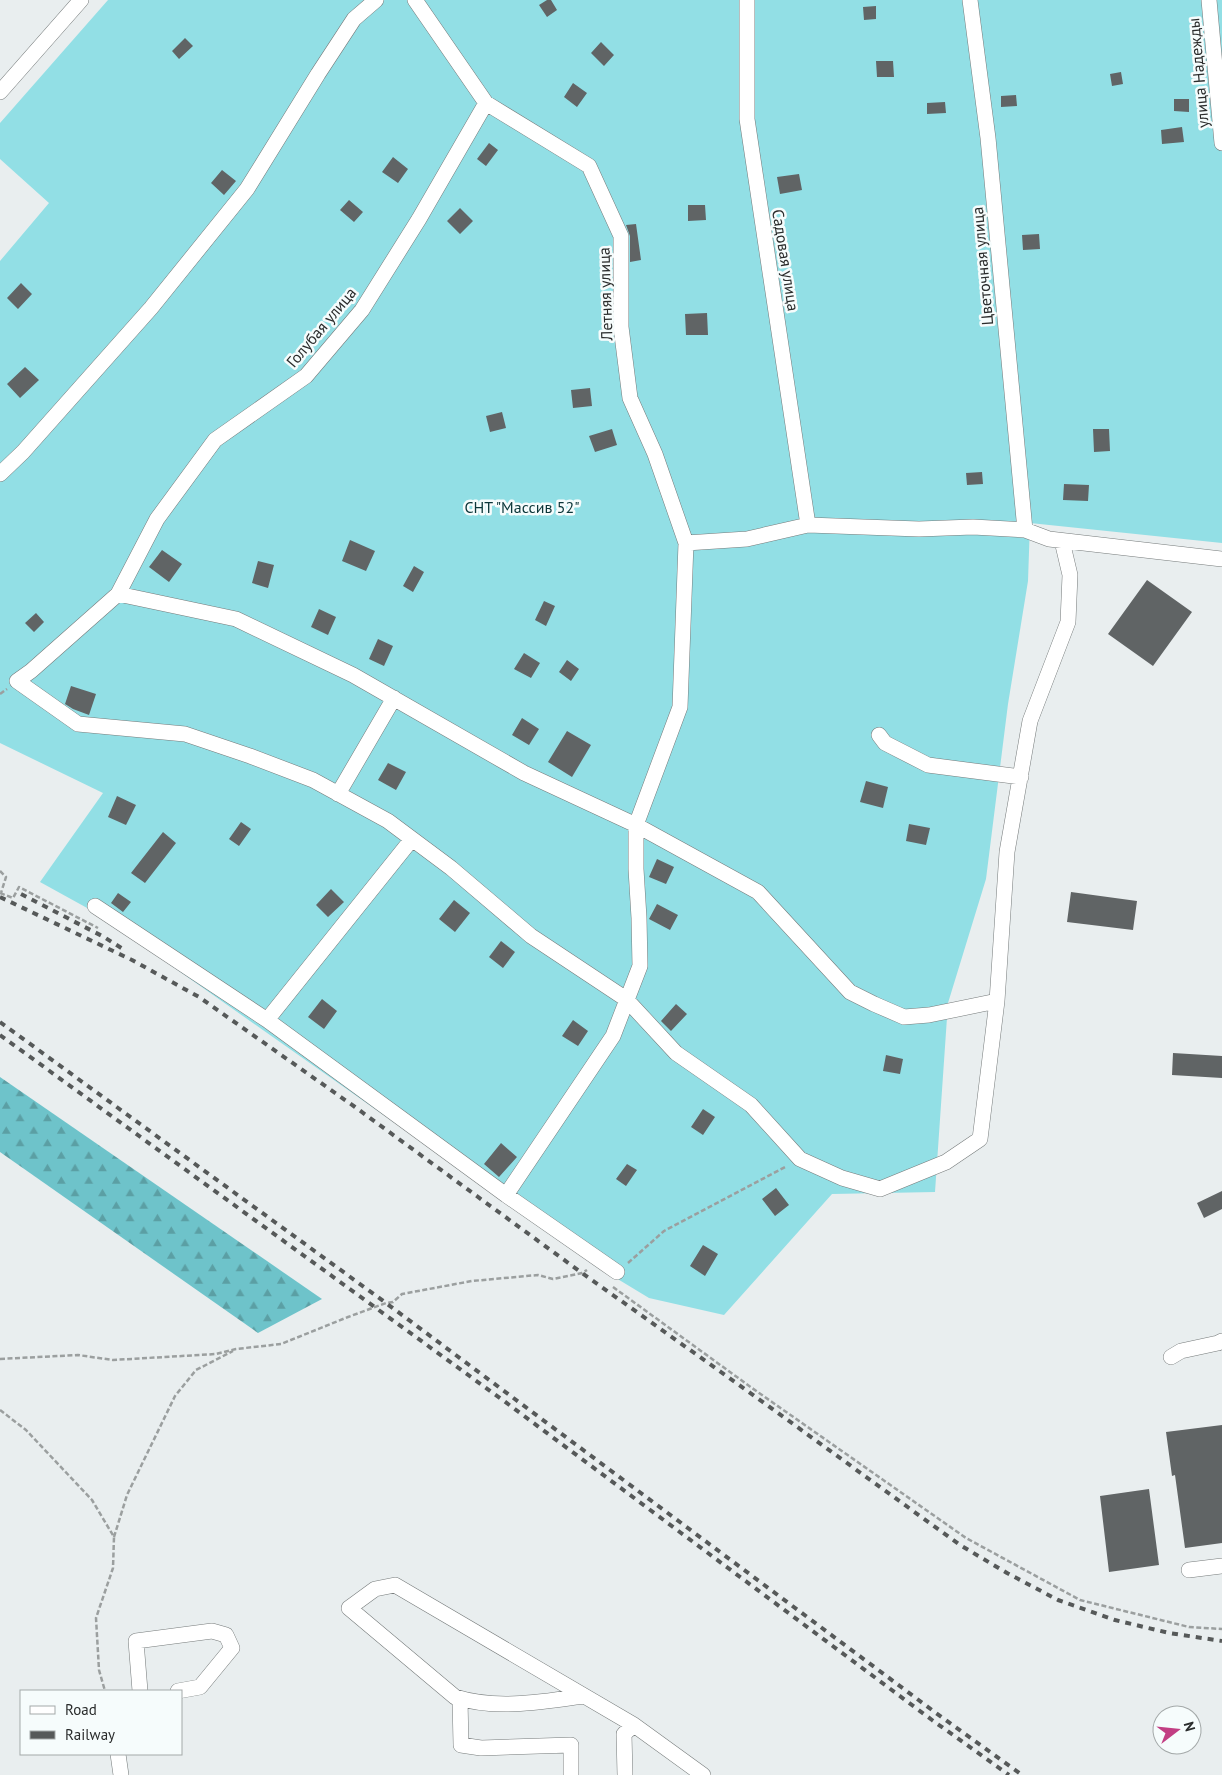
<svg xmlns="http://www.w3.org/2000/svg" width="1222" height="1775" font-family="'PT Sans',sans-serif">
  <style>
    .forest { fill: url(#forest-firs) }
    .garden { fill: #92dfe5 }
    .building { fill: #606465 }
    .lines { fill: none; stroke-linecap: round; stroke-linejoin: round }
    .minor-casing { stroke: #767b7b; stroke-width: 16 }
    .path { stroke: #9b9f9f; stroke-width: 2.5; stroke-dasharray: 5 2.5; stroke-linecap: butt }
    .minor { stroke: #fff; stroke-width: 15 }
    .rail { stroke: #565959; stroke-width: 4; stroke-dasharray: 6 6; stroke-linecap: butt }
    .labels { text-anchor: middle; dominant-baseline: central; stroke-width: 5; stroke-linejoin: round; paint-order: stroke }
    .street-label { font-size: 16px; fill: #2a2c2c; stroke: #f6fcfc }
    .park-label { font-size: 16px; fill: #0b3639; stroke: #f6fcfc }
  </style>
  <defs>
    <pattern id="forest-firs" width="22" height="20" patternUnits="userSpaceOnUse" patternTransform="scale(1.25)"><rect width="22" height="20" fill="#6ec3ca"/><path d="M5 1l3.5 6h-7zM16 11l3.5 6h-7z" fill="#5b9fa4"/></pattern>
  </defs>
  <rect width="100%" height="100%" fill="#e9eeef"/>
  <!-- forest -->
  <path class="forest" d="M0,1077L322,1299L258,1333L0,1152Z"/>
  <!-- garden -->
  <path class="garden" d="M108,0H1222V543L1030,523L1028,581L1008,704L986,879L948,1003L935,1192L832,1194L724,1315L649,1298L611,1275L98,914L40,882L103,793L0,743V261L49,203L0,159V123Z"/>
  <!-- building -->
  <path class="building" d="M547,0H551L557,10L547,17L539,5Z
    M876,6V19L864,20L863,7Z
    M185,38L193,46L179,59L172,51Z
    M601,42L614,55L604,66L591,53Z
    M876,61H893L894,77H877Z
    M1121,72L1123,84L1112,86L1110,74Z
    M573,83L587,93L577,107L564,97Z
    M1016,95L1017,106L1001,107V96Z
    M1174,99H1189V112L1174,111Z
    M945,102L946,113L927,114V103Z
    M1182,127L1184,142L1162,144L1161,130Z
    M489,143L498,150L486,166L477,159Z
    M393,157L408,169L398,183L382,172Z
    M222,170L236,181L224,195L211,183Z
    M799,174L802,190L780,194L777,177Z
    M349,200L363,212L354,222L340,210Z
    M688,205H705L706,220L688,221Z
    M460,208L473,221L460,234L447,221Z
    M636,224L641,260L630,262V236L626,225Z
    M1039,234L1040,249L1023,250L1022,235Z
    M21,283L32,294L18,309L7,298Z
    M707,313L708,335H686L685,314Z
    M25,367L39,380L20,398L7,384Z
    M590,388L592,406L573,408L571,390Z
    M502,412L506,428L490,432L486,416Z
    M612,429L617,445L595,452L589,436Z
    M1093,429H1109L1110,451L1094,452Z
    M982,472L983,484L967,485L966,473Z
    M1064,484L1089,485L1088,501L1063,500Z
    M350,540L375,551L366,571L342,561Z
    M162,550L182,564L169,582L149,567Z
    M258,561L274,565L268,588L252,583Z
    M414,566L424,572L413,592L403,586Z
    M1147,580L1192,612L1153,666L1108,634Z
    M544,601L555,606L546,626L535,620Z
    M319,609L336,617L328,635L311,627Z
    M36,613L44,622L34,632L25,623Z
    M378,639L393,646L384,666L369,659Z
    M524,653L540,663L531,678L514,669Z
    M567,660L579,669L571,681L559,672Z
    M71,686L96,694L89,715L73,709L65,704Z
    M522,718L539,729L529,745L512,735Z
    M567,731L591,745L572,777L548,762Z
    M388,763L406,772L396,790L378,780Z
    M866,781L888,787L883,808L860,802Z
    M117,796L136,805L126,825L108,817Z
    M241,822L251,829L239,846L229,839Z
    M909,824L930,828L926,845L906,841Z
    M163,832L176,843L145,883L131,873Z
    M657,859L674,867L666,884L649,877Z
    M331,889L344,902L328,917L316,905Z
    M1071,892L1137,901L1133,930L1067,922Z
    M118,893L131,902L123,912L111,903Z
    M454,900L470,913L455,932L439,919Z
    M657,904L678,915L670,930L649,919Z
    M501,941L515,952L503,968L489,957Z
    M322,999L337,1011L324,1029L308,1017Z
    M676,1004L687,1014L671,1031L661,1021Z
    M573,1020L588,1031L578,1046L562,1036Z
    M1173,1053L1222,1056V1078L1172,1075Z
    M886,1055L903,1059L900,1074L883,1071Z
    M703,1109L715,1117L703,1135L691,1127Z
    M501,1143L517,1157L499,1177L484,1164Z
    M627,1164L637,1170L626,1186L616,1179Z
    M776,1188L789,1205L775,1216L762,1199Z
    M1222,1191V1209L1204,1218L1197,1203Z
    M703,1245L718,1254L705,1276L690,1266Z
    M1222,1425V1543L1185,1548L1175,1475L1172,1476L1166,1432Z
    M1149,1489L1159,1565L1109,1572L1100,1496Z"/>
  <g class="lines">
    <defs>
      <path id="minor" d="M415,0L486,103L589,166L621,236V327L630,398L655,454L686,543L680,707L636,825L524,773L353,675L236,619L118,594L31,671L17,681L78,724L185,734L250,756L313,780L388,821L451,868L531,936L626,999L676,1053L751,1105L800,1159L842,1178L880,1189L946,1162L980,1139L997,1001L1007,852L1030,721L1068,622L1070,575L1062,541
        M747,0V119L808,525
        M970,0L988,138L1025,530
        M1209,0L1222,143
        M0,92L81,0
        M0,474L23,452L151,308L247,189L318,74L354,19L376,0
        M686,543L747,539L808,525L919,529L973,527L1025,530L1049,539L1222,559
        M118,594L157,519L215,440L306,376L362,310L419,219L486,103
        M879,735L885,743L928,765L1021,777
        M338,794L394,698
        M95,906L267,1020L412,839
        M267,1020L506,1195L617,1272
        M506,1195L613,1036L640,966L639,918L636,869V825L758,892L850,992L874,1004L904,1017L929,1015L997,1001
        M1171,1357L1181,1351L1218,1343L1222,1341
        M1189,1570L1222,1566
        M140,1691L136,1641L212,1631L226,1635L232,1648L200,1687L178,1691
        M584,1696C542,1702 496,1710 455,1697L349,1608L375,1589L395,1585L634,1725
        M460,1699L461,1745L481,1748L571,1745V1775
        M118,1754L121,1775
        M625,1775L624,1734L634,1725L703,1775"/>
    </defs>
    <!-- minor casing -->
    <use href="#minor" class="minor-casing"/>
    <!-- path -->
    <path class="path" d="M0,694L7,689
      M0,871L6,877L1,893
      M0,893L13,898L19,887L98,928
      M628,1263L664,1231L787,1166
      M613,1287L752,1388L966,1538L1080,1600L1189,1627L1222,1629
      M0,1359L78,1355L113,1360L216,1354L236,1349L281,1344L348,1317L386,1303L393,1302L402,1294L472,1281L538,1275L553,1279L582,1273L587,1270
      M0,1410L26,1430L92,1500L114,1537L113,1568L96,1618L99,1670L105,1691
      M114,1537L127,1495L175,1396L196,1370L233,1351"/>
    <!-- minor -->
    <use href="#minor" class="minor"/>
    <!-- rail -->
    <path class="rail" d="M21,894L104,937L126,951
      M0,897L132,960L199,997L355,1107L582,1273L749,1392L960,1545L1007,1573L1058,1600L1115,1620L1169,1633L1222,1641
      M0,1022L386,1303L936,1713L1022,1775
      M0,1035L504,1401L932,1720L1009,1775"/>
  </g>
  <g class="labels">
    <!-- street labels -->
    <g class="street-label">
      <text transform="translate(1198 73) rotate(-95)">улица Надежды</text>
      <text transform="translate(786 260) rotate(81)">Садовая улица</text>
      <text transform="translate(982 266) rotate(-95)">Цветочная улица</text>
      <text transform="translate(605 294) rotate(-92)">Летняя улица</text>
      <text transform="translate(321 327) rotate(-50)">Голубая улица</text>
    </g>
    <!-- park labels -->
    <g class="park-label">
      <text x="522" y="507">СНТ "Массив 52"</text>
    </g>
  </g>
  <!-- legend -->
  <rect x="20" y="1690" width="162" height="65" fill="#f6fcfc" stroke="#a4a9a9"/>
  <rect x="30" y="1706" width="25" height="8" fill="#ffffff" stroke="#a4a9a9"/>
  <text x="65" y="1715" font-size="15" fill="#2a2c2c">Road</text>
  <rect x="30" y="1731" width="25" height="8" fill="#565959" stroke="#a4a9a9"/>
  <text x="65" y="1740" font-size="15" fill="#2a2c2c">Railway</text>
  <!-- north arrow -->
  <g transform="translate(1177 1730) rotate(74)"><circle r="24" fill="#f6fcfc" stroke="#a4a9a9"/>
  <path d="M0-4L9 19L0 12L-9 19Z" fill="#c23e83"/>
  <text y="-8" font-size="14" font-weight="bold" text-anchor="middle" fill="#2a2c2c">N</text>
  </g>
</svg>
